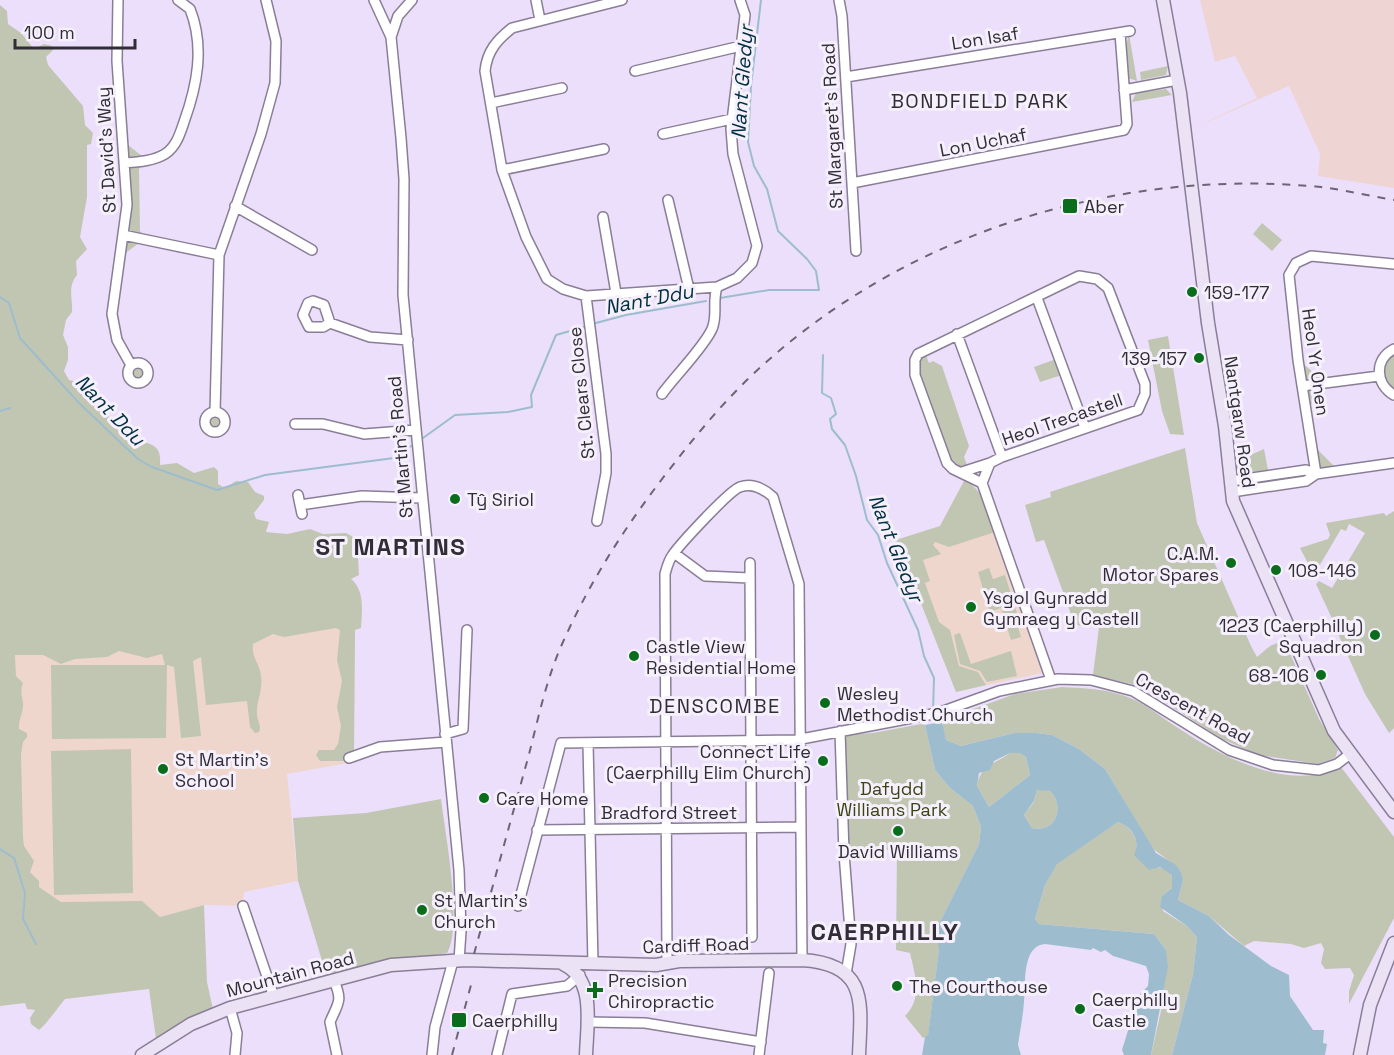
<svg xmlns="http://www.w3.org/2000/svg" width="1394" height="1055" font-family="'Space Grotesk',sans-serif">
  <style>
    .industrial { fill: #efd4d4 }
    .education { fill: #eed6cc }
    .green { fill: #c1c6b3 }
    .water { fill: #9dbdce; fill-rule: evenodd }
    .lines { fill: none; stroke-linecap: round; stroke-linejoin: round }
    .stream { stroke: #9dbdce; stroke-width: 2 }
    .street-casing { stroke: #8a7e97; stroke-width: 12 }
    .secondary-casing { stroke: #8a7e97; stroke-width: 15 }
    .street { stroke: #fff; stroke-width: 9 }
    .secondary { stroke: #ebe2f5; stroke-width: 12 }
    .rail { stroke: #6c6575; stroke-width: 2; stroke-dasharray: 8 8; stroke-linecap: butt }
    .poi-dot { fill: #096d1b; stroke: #f5f0fc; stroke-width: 2 }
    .labels { text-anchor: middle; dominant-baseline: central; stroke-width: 6; stroke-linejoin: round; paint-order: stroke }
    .street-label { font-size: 18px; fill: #312d37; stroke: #f5f0fc }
    .poi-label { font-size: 18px; fill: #312d37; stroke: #f5f0fc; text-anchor: start }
    .park-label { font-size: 18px; fill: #3b4412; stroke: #f5f0fc }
    .water-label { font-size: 20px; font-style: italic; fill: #002f41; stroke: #f5f0fc }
    .neighbourhood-label { font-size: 20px; letter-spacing: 1.5px; fill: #312d37; stroke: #f5f0fc }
    .district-label { font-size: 24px; font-weight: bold; letter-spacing: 1.5px; fill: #312d37; stroke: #f5f0fc }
  </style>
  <rect width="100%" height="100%" fill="#ecdffb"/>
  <!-- industrial -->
  <path class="industrial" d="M1200,0H1394V188L1318,176L1320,154L1289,86L1193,128L1257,98L1235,56L1215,62Z"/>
  <!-- education -->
  <path class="education" d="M964,481L972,484L985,503L1042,673L956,692L896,540L940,526Z
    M337,623L355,630L354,750L348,763L287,774L298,881L244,892L243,906L204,905L160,917L61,902L39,887L18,850L15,650L139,633L145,656Z"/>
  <!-- green -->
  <path class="green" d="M0,5L7,11L8,24L21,33L34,49L44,44L52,46L54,49L46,57L48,65L83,106L85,125L93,133L91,144L87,145V197L80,237L87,249L76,261L77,275C67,287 73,299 72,312L66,320L63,335L68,347V360L64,371L69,380L77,382L86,391L97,390L103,399L97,404L99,410L140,437L142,441C157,446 161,449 160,465L177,463L194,473L214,467L218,471V484L225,488L236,481L248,482L255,492L264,496V500L254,513L256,519L269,522L266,532L287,534L310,529L323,534L346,533L357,539L359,575L351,579C365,590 362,611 361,628L355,630L354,750L345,761H320L316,755L319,750H334L338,744L341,726L337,707L342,681L337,660L340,630L336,628L284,637L273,634L253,644C251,657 260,664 261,676C263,691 256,703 257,714C257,721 262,725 259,732L255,733L250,727L247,701L206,705L201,657L193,661L201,736L181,738L174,667L167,665L166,738L52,739L51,665H165L162,654L147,658L119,651L107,657L75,659L61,664L43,655H15L16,676L23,683C20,691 22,695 23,703C24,711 18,720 19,729L27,733V737L23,742L21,755L23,838L24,846L34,861L30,872L39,881V887L61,902L142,901L160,917L204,905L207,982L214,1014L157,1046L149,989L65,999C59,1006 45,1026 39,1030L31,1024L30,1018L35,1010L27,1009L25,1003L0,1006Z
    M1129,34L1137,81L1128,78L1125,49Z
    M1168,66L1166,75L1141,80L1140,72Z
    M1166,89L1172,95L1132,102L1136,93Z
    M123,141L147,160L139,169L140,231L146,238L120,257L126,220Z
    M1262,223L1282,240L1272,251L1253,234Z
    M1168,336L1184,435L1170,434L1162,411L1148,340Z
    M924,350L929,363L933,361L942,366L969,446L964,457L969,470L962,472L947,463L915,360Z
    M1394,353V390C1379,379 1382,365 1394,353Z
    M1059,358L1065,374L1040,382L1034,367Z
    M1298,360L1327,383L1306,411Z
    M128 373a10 10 0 1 1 20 0a10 10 0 1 1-20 0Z
    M205 422a10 10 0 1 1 20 0a10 10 0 1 1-20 0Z
    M1310,442L1339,471L1311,479L1232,492L1231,481L1306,470L1315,474Z
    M1185,448L1197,523L1251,646L1257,657L1270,646L1284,640L1319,719L1338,750L1335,758L1318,764L1259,755L1222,739L1140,686L1093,675L1099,627L1075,625L1044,540L1036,542L1025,505L1051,497L1050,492Z
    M1264,449L1268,470L1243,473L1237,469L1235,462Z
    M964,481C984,488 989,514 995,532L949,547L935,542L933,545L941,554L923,560L930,581L925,583L939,622L950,630L959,666L978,672L986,685L956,692L896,540L940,526Z
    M1394,511V728L1389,733L1365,694L1335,627L1337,623H1334L1316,584L1319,581L1332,588L1365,533L1349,524L1346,531L1341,529L1314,575L1300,548L1328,539L1330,535L1326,523L1384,513L1386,516Z
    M989,568L993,579L1005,575L1017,613L1014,614L1021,637L1011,640L1001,608L990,612L978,572Z
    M960,633L971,664L1011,651L1017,676L987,682L980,671L960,664L954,635Z
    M1062,687C1084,688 1105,689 1125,696C1143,702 1157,714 1172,724C1218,755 1287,793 1341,767L1394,837V918L1349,1004V991L1354,975L1350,968L1325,969L1321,963L1324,949L1321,943L1304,948L1291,944L1254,941L1244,946L1209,916L1178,900L1183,880L1169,861L1152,848L1105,769L1079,749L1052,735L1037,733H1014L961,746L946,740L943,731V720L1015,694Z
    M921,724L925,725L935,770L950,788L973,806L981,827L979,844L939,924V949L928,1036L923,1038L905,1016C923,998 915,975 910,953L896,950L897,849L844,853L839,735L873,733Z
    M131,749L133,893L54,895L51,751Z
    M1010,753H1021L1026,757L1030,775L989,807L977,786C980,765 995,764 1010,753Z
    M1037,789L1050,791C1066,807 1055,834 1032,828L1024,815L1034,802Z
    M441,799C445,832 463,926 447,953L326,974L298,881L293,818L366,813Z
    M1118,822C1132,827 1140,840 1135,855L1153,867L1165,868L1172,875V888L1162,896L1163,911L1187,926L1197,937L1193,974L1172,1055H1151L1163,1002L1166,950L1154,934L1039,924L1035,919L1045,885L1057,863Z"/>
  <!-- water -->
  <path class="water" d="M942,722L946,740L961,746L1014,733H1037L1052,735L1079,749L1105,769L1156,853L1176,865L1181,873L1183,880L1178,900L1209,916L1229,935L1271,966L1289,975L1290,996L1313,1030H1324L1323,1043L1327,1044L1325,1055H1172L1193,974L1197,937L1187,926L1160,907L1162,896L1172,888V875L1160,867L1149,870L1134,855C1141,840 1132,827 1118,822L1057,864L1045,885L1035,919L1039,924L1154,934L1166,950L1168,967L1151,1055H1124L1122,1050L1139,995L1148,986L1149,974L1146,966L1113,956L1105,950L1101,952L1093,948L1091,950L1045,944C1021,946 1026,985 1024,1002C1023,1016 1020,1031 1018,1045L1021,1055H922L925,1037L928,1035L939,949L937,938L939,924L979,844L981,827L973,806L950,788L935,770L925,725ZM1010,753H1020L1026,757L1030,775L989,807L977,786L979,773L990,770L994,761ZM1037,790L1050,791C1066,807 1055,834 1032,828L1024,815L1034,801Z"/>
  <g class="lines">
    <!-- stream -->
    <path class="stream" d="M0,297L9,303L20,338L78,402L138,459L152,467L217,490L265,475L394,458L411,446
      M720,298L769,290H819L816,271L807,259L778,231L767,189L754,166L748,142L751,86L761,0
      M596,323L626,315L706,301
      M823,355L822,393L831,398L836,414L830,419L832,429L845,445L856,476L867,520L878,535L887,563L918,630L924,656L934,678L933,712
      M0,411L10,408
      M423,438L455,415L508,412L532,407L531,395L556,335L584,327
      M0,849L14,858L25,893L23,919L36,944"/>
    <defs>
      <path id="street" d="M118,0L117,61L127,205L112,314L117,340L131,365
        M374,0L391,37L401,138L404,179L403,295L459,870L461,931L459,961
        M536,0L540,20
        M622,0L512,28C497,40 487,51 485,71L502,170L526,237L547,279L563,289L586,296L717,287L737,278L752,263L757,246L733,154L731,129L745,15L740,0
        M839,0L842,16L856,251
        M391,37L398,16L412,0
        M635,71L741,46
        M846,77L1130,31
        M1124,90L1177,80
        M491,103L562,88
        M663,134L732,119
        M124,163C137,162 154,161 165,154C176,147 180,134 184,122C197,86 205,47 190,9L178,0
        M502,170L604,149
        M852,183L1124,130L1127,124L1120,33
        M668,200L689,289
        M235,206L312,250
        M603,217L616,293
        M123,235L219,255
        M1079,276L1097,279L1108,288L1145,384V394L1138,410L1002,457L990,463L982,483L953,469L947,463L915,375V360L918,354Z
        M586,296L606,454V473L597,521
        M1037,298L1085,428
        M330,323L324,305L313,301L308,303L303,315L309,327H323L330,323L370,337L408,340
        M957,334L1002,457
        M1394,349C1374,359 1375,384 1394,395
        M128 373a10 10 0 1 1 20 0a10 10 0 1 1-20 0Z
        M1302,386L1379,376
        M662,394C675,376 704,347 712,329C718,315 712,303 717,287
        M205 422a10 10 0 1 1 20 0a10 10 0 1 1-20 0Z
        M215,412L219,255L261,134L275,83L276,41L266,0
        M295,424H323L364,434L416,430
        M962,472L990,463
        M1316,474L1298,360L1289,275L1296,263L1311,256L1394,264
        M1231,481L1306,470L1316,474L1394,463
        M982,483L1051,680
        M1232,492L1306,481L1316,474
        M298,495L302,514
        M300,505L362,496L422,498
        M674,553L705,576L750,578
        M750,563L752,937
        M840,731L844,853L851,944L846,974
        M445,734L463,729L467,630
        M588,743L593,963
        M349,758L380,747L446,742
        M537,830L801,827
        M243,906L274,997
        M518,906L561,743L796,740L938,713L999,691L1058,679L1091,680L1133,691L1229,750L1273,765L1319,770L1337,764L1350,754
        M667,963L665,574C667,567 668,562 672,556C679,545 730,490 740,487C753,482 764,489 773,497L799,584L802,960
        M334,981C343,1001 338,1003 330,1022L337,1055
        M230,1008L237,1033L235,1055
        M587,1022L645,1023L761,1042
        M432,1055L435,1027L453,961
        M497,1055L512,994L567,986L580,975
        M759,1055L769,973"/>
      <path id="secondary" d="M1163,0L1180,93L1208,323L1225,426L1233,501L1334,731L1394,812
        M563,964C596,979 587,1024 586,1055
        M142,1055L191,1024L230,1008L391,965L466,960L656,965L679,961L802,960C869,964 861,1004 859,1055
        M1360,1055L1370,1005L1394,943"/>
    </defs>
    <!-- street casing -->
    <use href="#street" class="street-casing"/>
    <!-- secondary casing -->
    <use href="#secondary" class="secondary-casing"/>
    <!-- street -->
    <use href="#street" class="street"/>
    <!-- secondary -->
    <use href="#secondary" class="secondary"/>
    <!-- rail -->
    <path class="rail" d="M474,954C492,889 510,823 528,758C538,720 546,679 563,642C591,579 627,524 669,470C694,438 719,407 749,378C899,234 1115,167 1321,187C1345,190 1370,196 1394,200
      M452,1055L471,985"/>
  </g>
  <!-- markers -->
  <g class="poi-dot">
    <rect x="1062" y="198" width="16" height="16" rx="3"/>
    <circle cx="1192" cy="292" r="6"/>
    <circle cx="1199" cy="358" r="6"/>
    <circle cx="455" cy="499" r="6"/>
    <circle cx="1231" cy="563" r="6"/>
    <circle cx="1276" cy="570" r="6"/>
    <circle cx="971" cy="607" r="6"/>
    <circle cx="1375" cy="635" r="6"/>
    <circle cx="634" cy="656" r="6"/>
    <circle cx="1321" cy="675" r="6"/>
    <circle cx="825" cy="703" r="6"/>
    <circle cx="823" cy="761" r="6"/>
    <circle cx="163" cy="769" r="6"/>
    <circle cx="484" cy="798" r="6"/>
    <circle cx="898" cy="831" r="6"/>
    <circle cx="422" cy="910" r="6"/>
    <circle cx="897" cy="986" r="6"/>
    <path d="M592 981h6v6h6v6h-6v6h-6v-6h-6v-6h6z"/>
    <circle cx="1080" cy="1009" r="6"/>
    <rect x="451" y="1012" width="16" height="16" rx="3"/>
  </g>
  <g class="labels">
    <!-- street labels -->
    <g class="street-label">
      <text transform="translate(985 38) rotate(-9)">Lon Isaf</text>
      <text transform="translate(832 126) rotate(-93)">St Margaret's Road</text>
      <text transform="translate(983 142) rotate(-11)">Lon Uchaf</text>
      <text transform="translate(106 150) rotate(-93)">St David's Way</text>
      <text transform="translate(1316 362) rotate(82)">Heol Yr Onen</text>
      <text transform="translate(581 393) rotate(-96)">St. Clears Close</text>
      <text transform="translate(1062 419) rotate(-19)">Heol Trecastell</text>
      <text transform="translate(1240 422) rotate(82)">Nantgarw Road</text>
      <text transform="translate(400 447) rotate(-95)">St Martin's Road</text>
      <text transform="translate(1193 708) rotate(29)">Crescent Road</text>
      <text x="669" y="812">Bradford Street</text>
      <text transform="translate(696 945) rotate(-2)">Cardiff Road</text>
      <text transform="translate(290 974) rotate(-15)">Mountain Road</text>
    </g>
    <!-- poi labels -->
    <g class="poi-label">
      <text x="1084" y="206">Aber</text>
      <text x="1204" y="292">159-177</text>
      <text x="1187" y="358" text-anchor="end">139-157</text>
      <text x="467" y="499">Tŷ Siriol</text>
      <text x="1219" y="553" text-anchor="end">C.A.M.<tspan x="1219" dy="21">Motor Spares</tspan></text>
      <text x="1288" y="570">108-146</text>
      <text x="983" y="597">Ysgol Gynradd<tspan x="983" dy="21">Gymraeg y Castell</tspan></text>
      <text x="1363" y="625" text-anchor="end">1223 (Caerphilly)<tspan x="1363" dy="21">Squadron</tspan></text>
      <text x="646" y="646">Castle View<tspan x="646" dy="21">Residential Home</tspan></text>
      <text x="1309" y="675" text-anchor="end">68-106</text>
      <text x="837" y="693">Wesley<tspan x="837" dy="21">Methodist Church</tspan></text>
      <text x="811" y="751" text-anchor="end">Connect Life<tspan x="811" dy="21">(Caerphilly Elim Church)</tspan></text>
      <text x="175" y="759">St Martin's<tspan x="175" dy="21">School</tspan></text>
      <text x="496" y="798">Care Home</text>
      <text x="898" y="851" text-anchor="middle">David Williams</text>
      <text x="434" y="900">St Martin's<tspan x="434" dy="21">Church</tspan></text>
      <text x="608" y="980">Precision<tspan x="608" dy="21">Chiropractic</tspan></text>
      <text x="909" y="986">The Courthouse</text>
      <text x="1092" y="999">Caerphilly<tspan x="1092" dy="21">Castle</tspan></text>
      <text x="472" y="1020">Caerphilly</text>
    </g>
    <!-- park labels -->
    <g class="park-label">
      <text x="892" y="788">Dafydd<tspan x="892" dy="21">Williams Park</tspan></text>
    </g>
    <!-- water labels -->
    <g class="water-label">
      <text transform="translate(742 82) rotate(-86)">Nant Gledyr</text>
      <text transform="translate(649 299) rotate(-11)">Nant Ddu</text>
      <text transform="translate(110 410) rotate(46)">Nant Ddu</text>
      <text transform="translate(896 548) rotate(68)">Nant Gledyr</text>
    </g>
    <!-- neighbourhood labels -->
    <g class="neighbourhood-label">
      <text x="980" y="101">BONDFIELD PARK</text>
      <text x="715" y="706">DENSCOMBE</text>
    </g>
    <!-- district labels -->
    <g class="district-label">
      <text x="391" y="546">ST MARTINS</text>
      <text x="885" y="931">CAERPHILLY</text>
    </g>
  </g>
  <!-- scale -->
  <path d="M15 39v9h120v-9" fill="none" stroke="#312d37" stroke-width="3"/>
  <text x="24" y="39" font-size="18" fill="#312d37" stroke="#f5f0fc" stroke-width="4.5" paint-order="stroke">100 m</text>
</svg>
